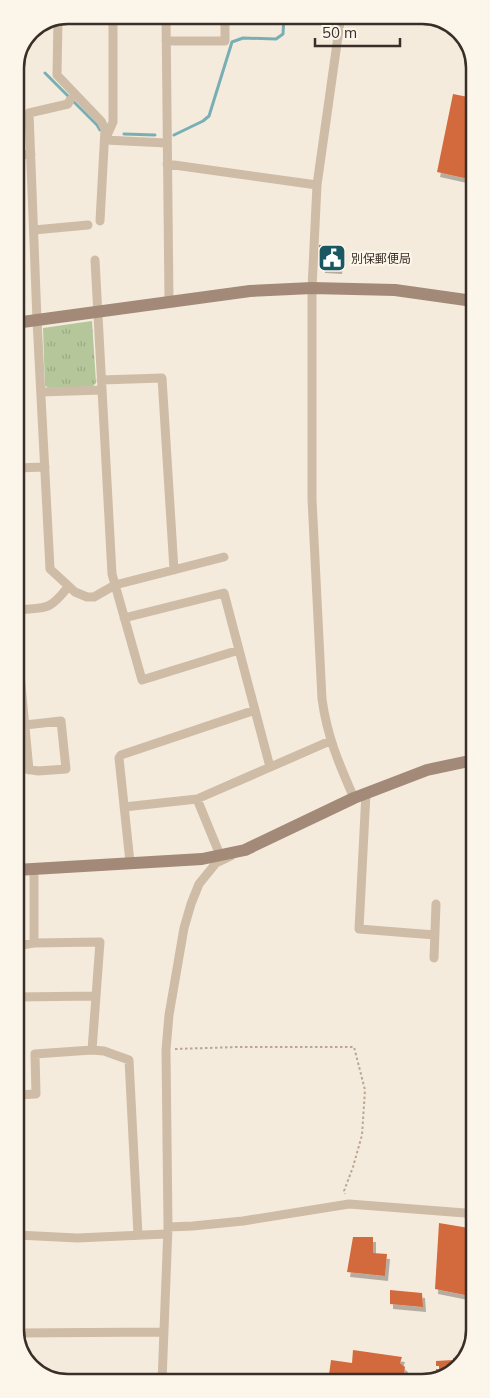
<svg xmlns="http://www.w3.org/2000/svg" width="490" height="1398" font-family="Mulish,'Noto Sans JP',sans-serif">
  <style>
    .park { fill: url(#park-tufts) }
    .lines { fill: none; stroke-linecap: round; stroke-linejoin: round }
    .stream { stroke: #78afb5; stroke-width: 3 }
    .building { fill: #d36b3d; filter: url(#shadow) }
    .path { stroke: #bba691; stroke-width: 2; stroke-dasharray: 2.5 2.5; stroke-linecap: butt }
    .street { stroke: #cfbca7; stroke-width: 9 }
    .secondary { stroke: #a38a78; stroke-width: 12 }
    .labels { text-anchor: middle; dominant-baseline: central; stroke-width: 4.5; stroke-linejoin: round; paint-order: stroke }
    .poi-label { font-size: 12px; fill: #3a2f28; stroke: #fcf5ea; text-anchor: start }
    .rim { fill: none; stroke: #3a2f28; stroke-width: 2.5 }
  </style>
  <defs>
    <pattern id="park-tufts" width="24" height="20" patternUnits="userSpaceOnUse" patternTransform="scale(1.25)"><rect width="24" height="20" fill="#b4c69a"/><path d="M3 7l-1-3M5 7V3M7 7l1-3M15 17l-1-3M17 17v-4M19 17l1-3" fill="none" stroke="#9caa85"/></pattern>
    <filter id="shadow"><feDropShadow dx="3" dy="5" stdDeviation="0" flood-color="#0004"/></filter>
  </defs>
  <rect width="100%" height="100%" fill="#f5ebdc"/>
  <!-- park -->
  <path class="park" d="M92,321L96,383L92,387L50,388L45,386L43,328Z"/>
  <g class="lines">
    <!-- stream -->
    <path class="stream" d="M45,73L97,125L100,130
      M124,134L155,135
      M174,135L203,121L209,116L232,42L243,38L276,39L283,34L284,15"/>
  </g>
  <!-- building -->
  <path class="building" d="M453,94L473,98V180L437,172Z
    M319,245L342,246V262H340L339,269L322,268V254H319Z
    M439,1223L475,1229V1297L435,1289Z
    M353,1237H373V1253L387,1254L385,1276L347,1272Z
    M390,1290L422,1293L423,1307L390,1304Z
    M353,1350L402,1357L400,1363L405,1367L403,1381L328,1382L331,1360L352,1363Z
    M453,1358H465L464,1362L447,1374H436V1369H439V1366H436V1361L453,1360Z"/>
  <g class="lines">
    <!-- path -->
    <path class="path" d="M175,1049L238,1047H354L365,1090L362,1135L353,1167L344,1191L345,1194"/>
    <!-- street -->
    <path class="street" d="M113,15V122L105,140L166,143
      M166,15L169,302
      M341,15L317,185L312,288V499L322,699C327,736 339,764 354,798
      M58,19L57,75L101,121L105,129L100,221
      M166,41H225V15
      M70,100L68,104L29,113L37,320L50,569L75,592L87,597H94L115,585L224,557
      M15,155L31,154
      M167,164L317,185
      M34,230L88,225
      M95,260L112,574L142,680L239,650
      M101,380L162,378L174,570
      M41,392L102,390
      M16,468L45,467
      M16,610C47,607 48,612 68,587
      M124,618L224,593L270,767
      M16,632L29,770
      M16,767L38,771L66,769L61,721L25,725
      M366,793L359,929L435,935
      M197,799L220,855
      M124,807L197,799L330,741
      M130,862L119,758L121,755L255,710
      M34,868V943
      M16,946L34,943L100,942L92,1050
      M434,958L436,904
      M16,997L96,996
      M17,1095L36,1094L35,1054L92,1050L104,1051L129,1060L138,1235
      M168,1227L193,1226L243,1221L349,1204L465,1213L475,1212
      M17,1235L77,1238L166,1234
      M17,1333L164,1332
      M162,1382L168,1227L166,1050L169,1015L184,928L191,904L199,884L216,863L231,856"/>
    <!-- secondary -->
    <path class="secondary" d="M15,323L250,291L312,288L395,290L473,301
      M16,870L202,859L245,850L354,798L427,770L474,760"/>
  </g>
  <!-- icons -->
  <defs>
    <symbol id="civic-square" viewBox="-11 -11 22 22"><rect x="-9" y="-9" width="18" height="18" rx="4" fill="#195761" stroke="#fcf5ea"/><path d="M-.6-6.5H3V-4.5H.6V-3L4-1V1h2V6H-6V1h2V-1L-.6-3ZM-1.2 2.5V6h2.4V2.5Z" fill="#fff"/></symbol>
  </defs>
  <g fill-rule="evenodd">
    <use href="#civic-square" x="316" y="242" width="32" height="32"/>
  </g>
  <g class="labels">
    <!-- poi labels -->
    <g class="poi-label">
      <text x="351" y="258">別保郵便局</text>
    </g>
  </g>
  <!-- crop -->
  <path d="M0 0H490V1398H0ZM68 24H422A44 44 0 0 1 466 68V1330A44 44 0 0 1 422 1374H68A44 44 0 0 1 24 1330V68A44 44 0 0 1 68 24Z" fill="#fcf5ea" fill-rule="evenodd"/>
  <path class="rim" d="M68 24H422A44 44 0 0 1 466 68V1330A44 44 0 0 1 422 1374H68A44 44 0 0 1 24 1330V68A44 44 0 0 1 68 24Z"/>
  <!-- scale -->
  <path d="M315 38v8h85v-8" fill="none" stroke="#3a2f28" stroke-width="2.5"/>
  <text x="322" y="38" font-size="15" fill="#3a2f28" stroke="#fcf5ea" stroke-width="4" paint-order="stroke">50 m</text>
</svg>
